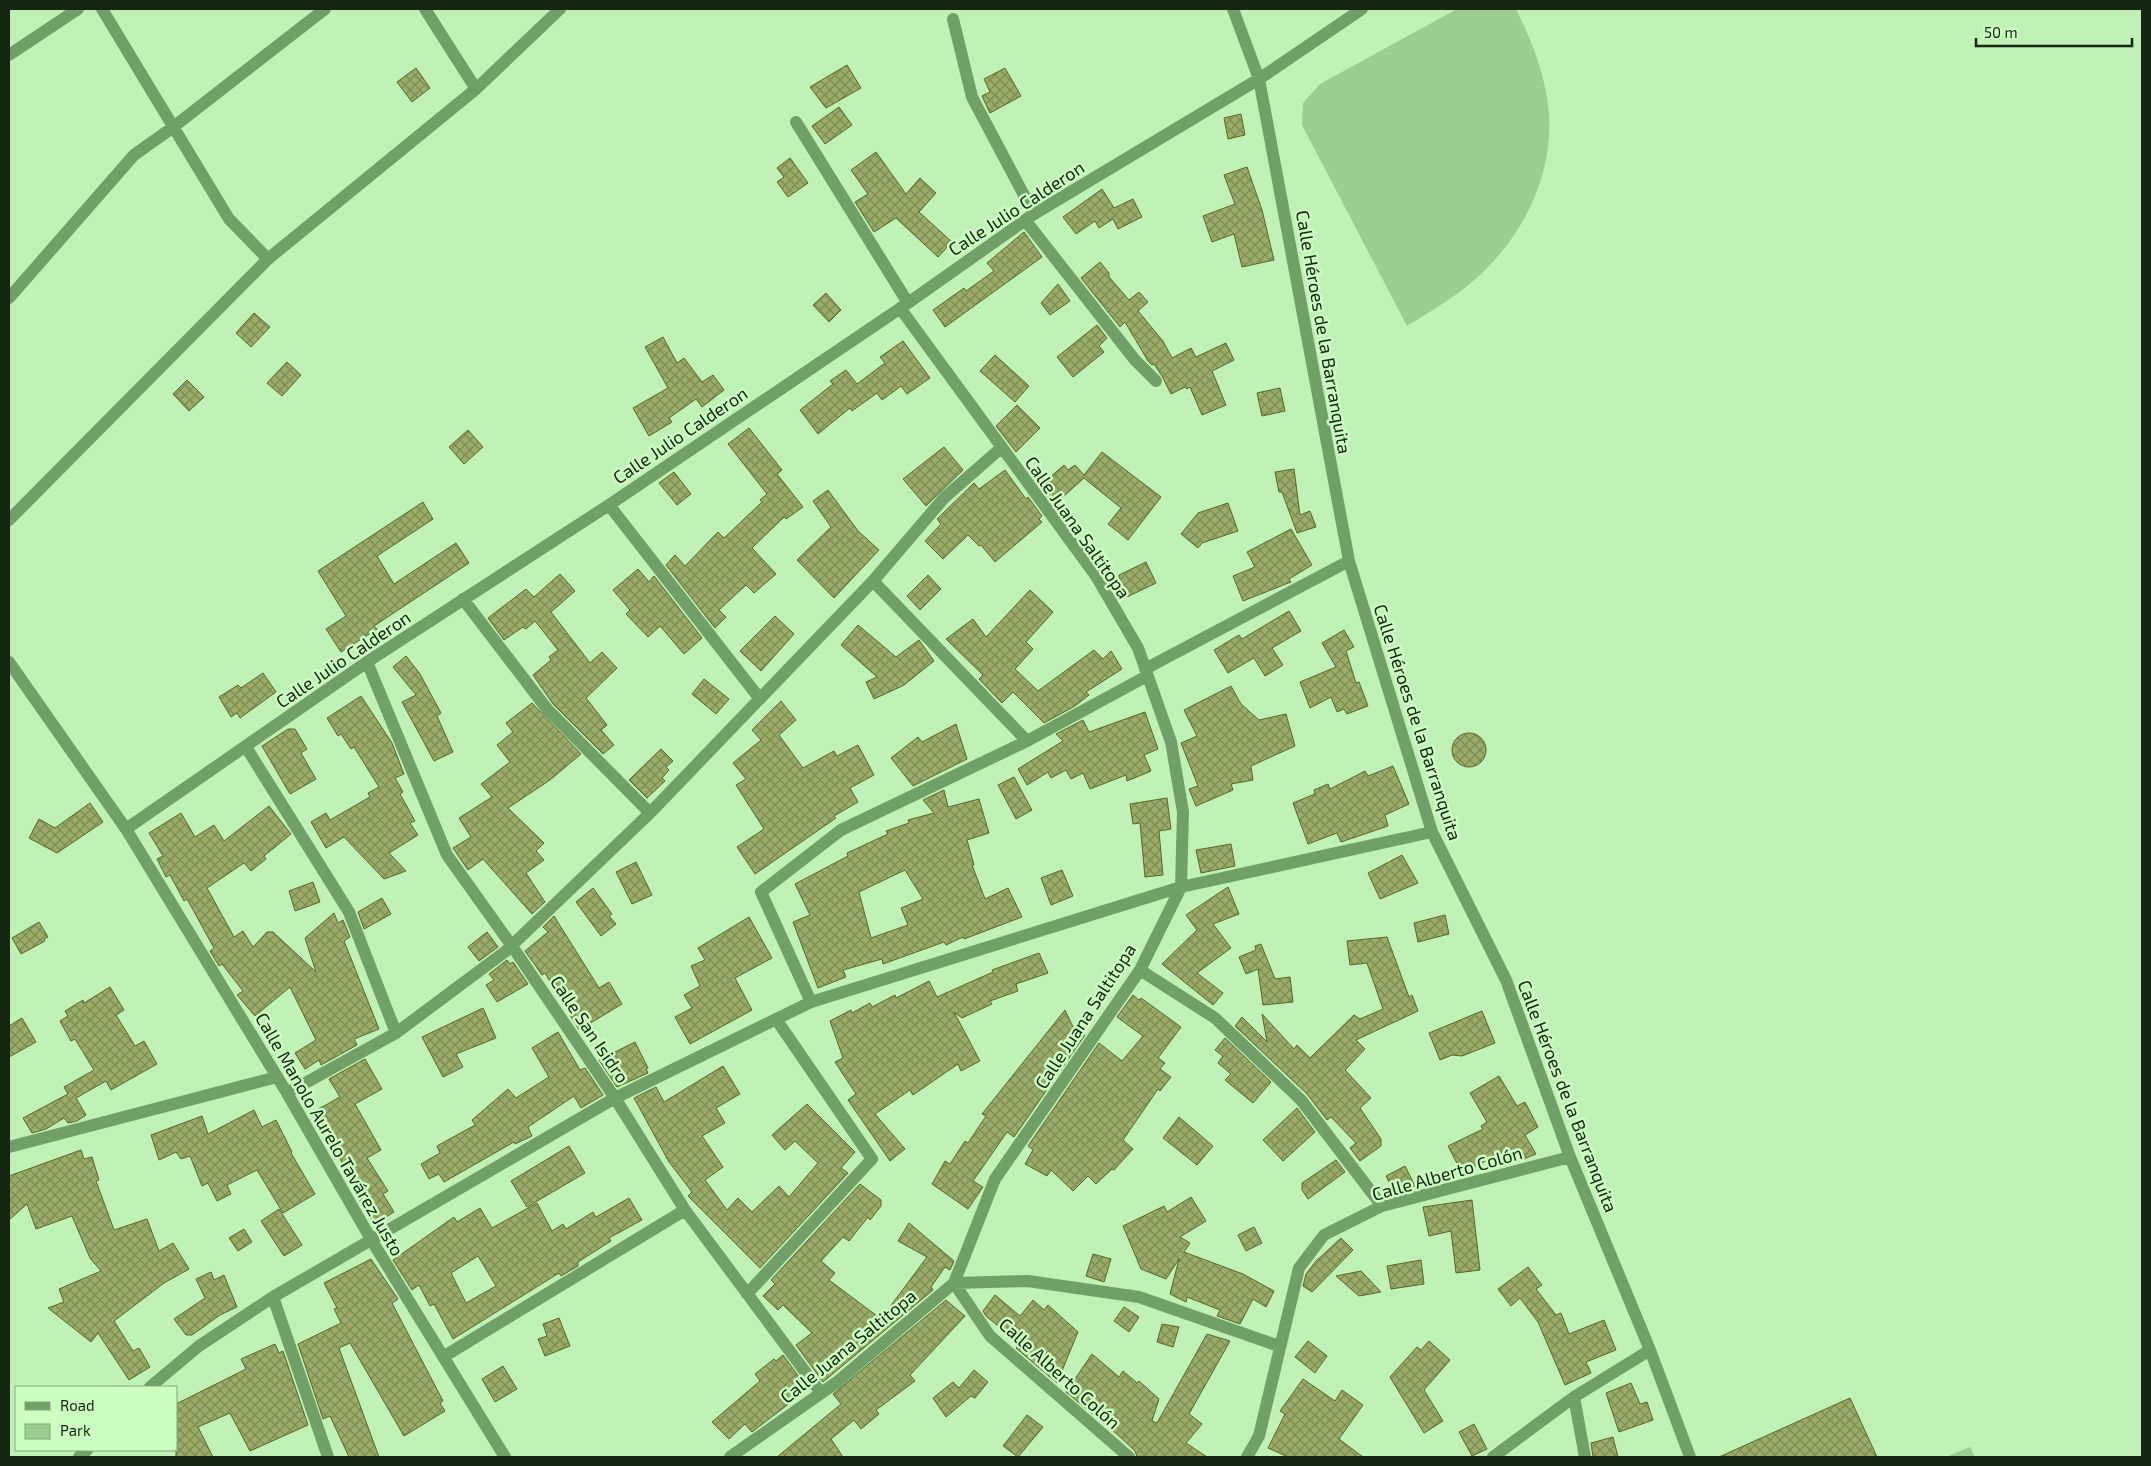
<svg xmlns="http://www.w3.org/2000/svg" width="2151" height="1466" font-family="'Exo 2',sans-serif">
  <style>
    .green { fill: #9ccc92 }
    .building { fill: url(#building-cross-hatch); stroke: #596824; fill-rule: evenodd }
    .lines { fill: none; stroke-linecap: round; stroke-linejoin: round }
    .street { stroke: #709f67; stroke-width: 12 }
    .labels { text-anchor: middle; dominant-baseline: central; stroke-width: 5; stroke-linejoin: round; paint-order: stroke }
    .street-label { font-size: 18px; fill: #142610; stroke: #ccfdc1 }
  </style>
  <defs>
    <pattern id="building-cross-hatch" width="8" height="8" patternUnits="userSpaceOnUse" patternTransform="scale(1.25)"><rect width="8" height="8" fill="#9bac68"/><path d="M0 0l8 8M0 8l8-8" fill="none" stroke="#7d8c54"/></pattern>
  </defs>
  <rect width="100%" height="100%" fill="#bff0b5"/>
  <!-- green -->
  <path class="green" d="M1457,9H1516C1530,38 1542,66 1547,98C1560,173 1518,250 1458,293C1442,305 1424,315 1407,326L1302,125L1303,103L1320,84Z
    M1970,1447L1975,1457H1946Z"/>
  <!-- building -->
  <path class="building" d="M847,65L861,88L826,108L810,87Z
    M416,68L430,88L412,102L397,82Z
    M1005,68L1021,96L990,113L982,96L990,92L984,79Z
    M839,107L852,125L825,144L812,126Z
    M1241,114L1245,135L1228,139L1224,118Z
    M876,152L906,194L920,178L936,193L919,212L952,242L938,257L896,218L874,232L855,202L868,194L851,170Z
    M790,158L808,183L788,197L777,182L784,177L777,168Z
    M1247,167L1262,210L1274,260L1242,267L1234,234L1212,242L1203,216L1235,204L1224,175Z
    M1102,189L1114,208L1133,199L1142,217L1118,229L1113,219L1099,228L1095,221L1076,234L1063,217Z
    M1024,232L1042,257L945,327L933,310L964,288L966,291L994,271L987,263Z
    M1100,262L1109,273V277L1129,300L1139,292L1148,302L1138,311L1163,341L1172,358L1191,348L1196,357L1226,343L1234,360L1212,371L1226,405L1202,415L1190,387L1187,389L1185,387L1171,394L1162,376L1154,364L1152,365L1148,361L1125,322L1120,327L1081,278Z
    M1058,284L1070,301L1050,315L1041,303Z
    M826,293L841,310L829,322L813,305Z
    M254,313L270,327L251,347L236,333Z
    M1097,325L1107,338L1099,346L1104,352L1073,377L1057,357Z
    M663,337L677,363L684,358L702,382L713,375L724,390L702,407L696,399L669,418L672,422L649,436L633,408L668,388L645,347Z
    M903,341L930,378L907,394L901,386L882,400L877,393L852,411L850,408L818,434L800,410L833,384L830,381L846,370L857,384L885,363L880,357Z
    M995,355L1029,386L1015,402L980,371Z
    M287,362L301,375L282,396L267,383Z
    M187,380L204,397L189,411L173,394Z
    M1280,388L1285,411L1262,416L1257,393Z
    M1017,405L1040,428L1016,452L996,426Z
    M749,428L782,470L777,474L803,507L786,519L784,517L752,548L776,574L754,593L746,585L719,610L726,617L715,628L666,565L675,555L685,566L718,532L724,538L762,502L760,500L767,494L728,444Z
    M468,430L483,447L464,464L449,447Z
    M944,447L963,470L926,506L903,479Z
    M1102,452L1161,497L1128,540L1108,524L1121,508L1084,478L1054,505L1040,486L1064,465L1068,470L1075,465L1084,475Z
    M1294,469L1300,515L1310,511L1316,527L1297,533L1282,492H1279L1275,472Z
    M1005,470L1026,499L1028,497L1042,516L1039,519L1042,522L995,562L981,545L979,546L968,535L943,559L925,541L941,524L937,519L974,483L979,489Z
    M674,472L691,494L677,505L659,483Z
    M828,490L858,531L879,550L834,598L797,560L831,527L813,501Z
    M423,502L433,519L377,556L394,584L456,543L469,563L374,626L377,629L341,652L326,629L346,616L318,571Z
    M1228,503L1238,531L1202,543L1198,548L1181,534L1198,513Z
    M1291,529L1312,565L1289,579L1291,582L1243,601L1233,576L1255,567L1247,552Z
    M1146,562L1156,583L1127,597L1119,582V575Z
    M638,569L649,582L654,576L702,638L684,654L660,626L648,637L626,614L630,610L613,590Z
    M560,574L575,591L551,612L590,663L602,652L617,668L586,698L607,725L601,730L614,745L603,754L553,704L533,675L551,660L549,657L558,650L535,621L526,629L523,627L504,640L488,618L526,589L534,597Z
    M928,575L941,589L920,610L907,596Z
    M1030,590L1053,612L1026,642L1033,649L1015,669L1038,691L1094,650L1103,659L1111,651L1122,669L1086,692L1089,695L1075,706L1044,723L1013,692L1002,703L979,679L983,675L946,639L973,619L986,637Z
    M1289,611L1301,631L1272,648L1283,665L1265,676L1254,658L1228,673L1214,650L1239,635L1242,639Z
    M775,616L794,634L761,671L740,651Z
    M858,625L896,657L919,640L934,661L904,685L874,699L866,682L877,677L841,645Z
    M1344,630L1354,647L1346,651L1356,683L1359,682L1368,706L1347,714L1344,709L1337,712L1331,697L1310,708L1300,682L1336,667L1322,643Z
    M406,656L420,674L441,713L437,716L453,752L434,761L402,702L416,695L393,667Z
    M263,673L276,692L240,718L237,713L231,717L219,697L238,685L241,688Z
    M704,679L729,699L716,714L692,694Z
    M1231,686L1241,704L1259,720L1286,714L1295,746L1251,766L1253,780L1231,784L1233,790L1196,806L1189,789L1198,786L1181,743L1197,736L1184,710Z
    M361,696L392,743L404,774L395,778L403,792L400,794L415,821L410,823L418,835L389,853L406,871L384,879L344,837L326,848L311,822L326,813L330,820L370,797L368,793L379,787L354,747L351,749L341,734L338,736L327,718Z
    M781,701L796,720L779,735L803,768L834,751L837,756L858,745L874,775L850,788L858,802L834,816L836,818L755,874L737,847L764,829L736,785L746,779L733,763L761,740L752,730Z
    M532,703L581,754L550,780L508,808L544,843L536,851L544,860L526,873L545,902L532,914L483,859L468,870L453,848L471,837L459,818L492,797L481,784L510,762L497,745L513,732L506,723Z
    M1145,712L1158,749L1144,755L1151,771L1127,781L1126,775L1090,789L1083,773L1071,779L1066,770L1051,778L1048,772L1027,785L1018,769L1063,741L1056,734L1083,720L1089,732Z
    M956,724L967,759L913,786L891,758L918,737L922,742Z
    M288,729H295L307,749L301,753L316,779L290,794L262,746Z
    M1452 750a17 17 0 1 1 34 0a17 17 0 1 1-34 0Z
    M661,749L673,761L666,767L669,770L662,778L665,781L647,798L629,780Z
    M1393,766L1409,804L1385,815L1388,826L1341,842L1337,833L1308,844L1293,803L1315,794L1314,790L1328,784L1330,789L1365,771L1368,776Z
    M1014,777L1032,810L1016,819L998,785Z
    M944,790L948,807L979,799L989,833L967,840L974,865H972L985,899L1008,888L1022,917L964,939L963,937L946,945L944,942L883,964L882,959L843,970L846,977L818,988L793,922L810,915L795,884L848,856L847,853L888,834L886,831L909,823L908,820L934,813L923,800ZM905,870L923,899L901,908L908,925L871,938L859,892Z
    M1167,798L1171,829L1159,831L1163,875L1145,877L1140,823L1133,824L1130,804Z
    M90,803L103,822L57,853L29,838L39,819L55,828Z
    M269,806L291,834L264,856L266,859L251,871L244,863L207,888L234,937L243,931L253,947L267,932H273L316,972L305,938L334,913L338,923L343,920L350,937L344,941L379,1029L354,1039L357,1045L321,1065L319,1060L305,1069L295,1053L316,1040L290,987L255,1016L237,995L243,991L222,964L219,966L210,951L214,948L187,899L184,901L170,875L166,877L157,859L163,856L149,833L181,813L195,837L214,825L224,841Z
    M1231,844L1235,866L1201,873L1196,850Z
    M1402,855L1418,883L1380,899L1368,873Z
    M636,862L652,895L632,904L616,872Z
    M1062,870L1073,896L1051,905L1041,878Z
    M313,882L320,902L295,911L289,891Z
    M1228,887L1239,914L1213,924L1231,948L1197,973L1223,993L1213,1005L1162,964L1197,930L1186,915Z
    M593,888L612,914L609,916L616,924L601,936L576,902Z
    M382,898L391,914L364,929L358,912Z
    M1445,915L1449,934L1418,942L1414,923Z
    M554,916L599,988L609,982L622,1004L579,1030L545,973L542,975L525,951L548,932L543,927Z
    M749,917L772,958L735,978L752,1010L690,1044L675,1017L692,1008L684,995L700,986L691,966L705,960L698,948Z
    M39,922L48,937L44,939L45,941L21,954L12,938Z
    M487,932L498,947L479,961L468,947Z
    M1387,937L1409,997L1412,995L1418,1011L1356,1040L1365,1049L1345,1070L1371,1098L1360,1108L1381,1139V1146L1360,1161L1350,1148L1356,1143L1331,1117L1327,1120L1307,1094L1235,1026L1242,1017L1267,1042L1262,1014L1294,1049L1297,1045L1310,1058L1354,1015L1360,1019L1383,1009L1367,963L1350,965L1347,941Z
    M1261,944L1275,979L1290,977L1293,1002L1263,1005L1258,969L1246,974L1239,957L1256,950L1255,946Z
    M1039,953L1048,973L1016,984L1018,991L990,1001L992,1004L962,1018L954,1012L980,1061L961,1071L958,1064L913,1095L910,1090L875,1114L905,1149L890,1161L848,1100L856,1094L835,1062L843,1058L830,1021L851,1010L852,1013L870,1003L872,1007L895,995L896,998L929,981L937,997L993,972L992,970Z
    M507,960L510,964L513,962L528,984L497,1002L486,985L494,980L489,974Z
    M110,987L124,1010L116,1015L135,1046L144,1041L157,1064L111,1090L106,1081L76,1098L86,1115L77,1121L68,1123L64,1118L46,1129L32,1133L23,1118L68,1094L64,1087L94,1070L75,1039L71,1041L60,1021L68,1016L65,1011L83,1000L84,1003Z
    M1133,995L1139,1000L1141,998L1181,1027L1158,1058L1165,1063L1160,1069L1171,1077L1160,1091L1158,1089L1123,1140L1133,1149L1114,1170L1112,1169L1096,1184L1088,1176L1073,1191L1051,1170L1047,1176L1025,1164L1033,1150L1028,1146L1099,1043L1122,1061L1143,1036L1117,1017Z
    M483,1008L496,1038L456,1054L463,1067L443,1077L422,1037Z
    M1065,1010L1073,1027L1085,1035L1014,1137L1007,1132L973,1181L983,1187L968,1209L932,1184L945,1161L950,1164L965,1141L968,1143L986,1116L982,1114Z
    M1482,1011L1495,1043L1462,1056L1452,1055L1440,1060L1429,1033Z
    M22,1018L36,1042L9,1057V1026Z
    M558,1032L580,1070L585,1068L603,1095L581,1108L574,1096L528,1127L532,1136L515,1144L514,1142L444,1182L439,1174L429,1179L421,1164L440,1153L437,1146L475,1125L472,1120L508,1089L516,1098L549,1077L532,1048Z
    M1225,1038L1271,1082L1253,1103L1225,1080L1231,1074L1218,1063L1223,1056L1215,1050Z
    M635,1042L648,1068L646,1069L648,1073L617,1087L599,1060Z
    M365,1059L382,1089L355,1104L381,1150L367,1158L388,1191L383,1194L394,1212L375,1224L357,1196L359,1195L337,1153L339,1152L315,1111L340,1097L329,1079Z
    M723,1066L740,1094L716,1108L725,1123L702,1136L723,1167L705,1180L727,1210L738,1198L752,1212L779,1186L789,1197L818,1163L795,1141L785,1150L772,1135L807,1104L855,1152L841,1168L848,1173L760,1268L688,1196L692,1192L669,1162L634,1098L656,1087L664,1102Z
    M1499,1076L1517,1106L1525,1102L1538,1127L1525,1135L1536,1154L1514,1163L1507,1150L1462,1173L1448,1146L1483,1129L1481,1126L1487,1122L1470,1093Z
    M1297,1108L1315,1132L1283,1161L1263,1140Z
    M254,1110L262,1127L276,1120L292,1152L291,1153L315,1194L283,1213L257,1170L227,1185L231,1194L217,1201L208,1183L202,1186L190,1156L181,1159L176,1152L159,1160L151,1135L202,1116L208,1134Z
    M1179,1117L1213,1146L1197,1165L1163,1138Z
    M569,1146L585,1173L527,1207L511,1181Z
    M81,1150L84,1159L92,1157L99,1180L96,1181L114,1230L147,1219L159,1251L173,1243L189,1269L164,1283L114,1321L133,1351L139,1348L150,1367L129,1380L98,1333L91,1342L48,1308L64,1302L59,1289L101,1271L90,1258L72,1216L36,1229L27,1204L9,1220V1176Z
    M1336,1160L1345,1172L1308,1199L1302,1190V1183Z
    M1405,1166L1415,1186L1395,1194L1386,1176Z
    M860,1184L881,1200V1206L870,1220L868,1217L849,1241L843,1237L821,1261L835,1273L829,1280L881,1319L927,1257L898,1241L909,1223L954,1261L950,1270L945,1267L931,1287L933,1290L823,1382L796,1345L812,1333L783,1305L778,1310L763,1296L775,1284L771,1280Z
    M1191,1197L1206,1221L1180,1237L1190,1243L1184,1252L1243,1274L1274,1291L1266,1307L1253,1299L1240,1324L1217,1316L1220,1310L1187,1297L1186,1302L1170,1294L1179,1259L1166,1279L1141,1269L1123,1226L1164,1206L1167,1212Z
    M629,1198L642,1220L609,1238L611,1241L578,1262V1266L561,1276L559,1273L453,1339L434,1304L430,1306L419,1285L412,1290L393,1260L454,1217L457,1222L480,1208L492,1228L537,1203L552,1231L563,1224L566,1229L593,1212L596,1217ZM478,1256L496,1286L466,1303L451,1273Z
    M1472,1200L1480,1270L1456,1273L1451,1231L1429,1236L1423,1207Z
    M279,1209L302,1245L284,1256L261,1221Z
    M1254,1227L1262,1243L1246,1251L1238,1235Z
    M244,1229L252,1242L238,1251L229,1238Z
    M1341,1238L1353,1250L1312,1292L1303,1286L1306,1274L1316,1261Z
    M1093,1254L1111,1259L1104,1282L1086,1276Z
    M371,1259L398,1299L392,1303L443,1401L440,1403L445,1411L404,1436L350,1343L339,1348L379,1457H349L330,1416L323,1419L298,1344L341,1323L334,1309L337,1308L324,1283Z
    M1421,1260L1424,1284L1391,1289L1387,1266Z
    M1528,1267L1542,1285L1536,1289L1556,1315L1561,1313L1569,1334L1604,1320L1616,1350L1586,1362L1591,1373L1565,1385L1538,1322L1520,1298L1511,1306L1498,1289Z
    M1361,1271L1381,1292L1359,1296L1336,1276Z
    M211,1272L214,1280L224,1275L237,1307L220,1315L192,1335H186L174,1319L205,1298L196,1279Z
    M995,1295L1020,1316L1033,1300L1044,1310L1048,1305L1078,1332L1057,1383L1016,1348L1020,1344L986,1316L983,1311Z
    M946,1300L965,1316L910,1375L915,1381L876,1410L879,1414L861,1429L854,1420L831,1439L843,1457H777L841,1404L833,1394Z
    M1124,1307L1139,1317L1129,1332L1114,1321Z
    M559,1318L570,1346L545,1356L538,1339L547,1336L543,1324Z
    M1162,1324L1179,1327L1173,1347L1157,1342Z
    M1207,1334L1230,1341L1189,1414L1202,1424L1186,1443L1207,1457H1137L1135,1451L1118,1435L1066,1392L1092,1354L1119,1377L1123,1371L1137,1383L1139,1381L1159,1399L1152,1421L1157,1423Z
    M1308,1341L1327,1356L1315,1373L1295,1357Z
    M1429,1341L1450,1360L1424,1390L1443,1421L1424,1433L1390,1377L1417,1347L1421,1350Z
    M275,1344L279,1353L283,1351L308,1425L250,1451L230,1413L198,1427L213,1457H176V1404L246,1369L241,1359Z
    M783,1355L808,1389L752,1432L745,1424L729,1439L712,1422L760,1381L755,1374L774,1359L776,1361Z
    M503,1366L517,1389L495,1402L482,1379Z
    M974,1370L988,1382L975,1398L971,1396L946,1417L933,1398L953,1382L959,1388Z
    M1303,1379L1335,1401L1342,1390L1363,1405L1339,1439L1363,1457H1288L1268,1448L1285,1414L1280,1411Z
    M1631,1383L1640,1404L1647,1402L1653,1420L1619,1432L1606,1393Z
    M1850,1398L1877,1457H1719Z
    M1027,1415L1043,1427L1018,1457L1003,1446Z
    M1474,1424L1487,1449L1472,1456L1459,1432Z
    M1613,1437L1618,1457H1593L1591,1443Z"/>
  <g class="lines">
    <!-- street -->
    <path class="street" d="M102,9L229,219L268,259
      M425,9L476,89
      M1233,9L1259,79L1349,561L1432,832L1506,980L1570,1157L1650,1350L1690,1457
      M953,19L972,97L1034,214
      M9,55L78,9
      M796,122L908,303
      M1025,220L1135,360L1156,381
      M9,298L134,155L172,128L325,9
      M609,505L760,699
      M9,520L268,259L476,89L560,9
      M873,581L1027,741
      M463,599L547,709L650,813
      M9,662L126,829L287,1093L372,1241L505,1457
      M367,662L447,855L512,946L615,1098L685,1210L821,1393
      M1145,669L1349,561
      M246,747L349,912L396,1033
      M126,829L367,662L609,505L908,303L1034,214L1259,79L1362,9
      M1140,970L1215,1018L1301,1100L1382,1206
      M811,1002L761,892L841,830L1027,741L1147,676
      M287,1093L396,1033L506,951L650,813L873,581L944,498L1001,448
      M9,1147L277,1077
      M954,1283L1028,1281L1139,1297L1279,1346
      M954,1283L990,1336L1129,1457
      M747,1294L872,1159L776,1019
      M273,1297L328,1457
      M443,1357L685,1210
      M150,1387L199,1346L273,1297L615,1098L811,1002L1181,887L1432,832
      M1574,1397L1585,1457
      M79,1457L87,1450
      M730,1457L837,1382L954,1283L995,1179L1140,970L1181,887L1183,812L1171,742L1138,648L1096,576L900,308
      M1247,1457L1259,1436L1299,1268L1324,1235L1382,1206L1570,1157
      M1493,1457L1574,1397L1650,1350"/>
  </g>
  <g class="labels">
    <!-- street labels -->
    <g class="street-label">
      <text transform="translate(1016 208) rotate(-33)">Calle Julio Calderon</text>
      <text transform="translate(1324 332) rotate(80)">Calle Héroes de la Barranquita</text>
      <text transform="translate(680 435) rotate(-34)">Calle Julio Calderon</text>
      <text transform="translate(1078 527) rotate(55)">Calle Juana Saltitopa</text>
      <text transform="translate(343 659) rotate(-34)">Calle Julio Calderon</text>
      <text transform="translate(1418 722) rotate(72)">Calle Héroes de la Barranquita</text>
      <text transform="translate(1085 1016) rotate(-57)">Calle Juana Saltitopa</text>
      <text transform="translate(590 1029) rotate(56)">Calle San Isidro</text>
      <text transform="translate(1568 1096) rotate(69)">Calle Héroes de la Barranquita</text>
      <text transform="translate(330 1134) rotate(60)">Calle Manolo Aurelo Tavárez Justo</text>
      <text transform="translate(1447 1173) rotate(-16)">Calle Alberto Colón</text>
      <text transform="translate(848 1346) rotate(-39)">Calle Juana Saltitopa</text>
      <text transform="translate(1060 1373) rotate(42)">Calle Alberto Colón</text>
    </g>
  </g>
  <!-- border -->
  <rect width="2151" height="1466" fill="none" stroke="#142610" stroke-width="20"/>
  <!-- legend -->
  <rect x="15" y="1386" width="162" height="65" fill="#ccfdc1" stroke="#82a77a"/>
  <rect x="25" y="1402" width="25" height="8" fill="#709f67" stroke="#82a77a"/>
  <text x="60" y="1411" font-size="15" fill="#142610">Road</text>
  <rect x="25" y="1424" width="25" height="15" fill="#9ccc92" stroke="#82a77a"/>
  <text x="60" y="1436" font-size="15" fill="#142610">Park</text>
  <!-- scale -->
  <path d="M1976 38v8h156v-8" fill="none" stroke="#142610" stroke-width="2.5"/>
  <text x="1984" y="38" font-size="15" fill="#142610" stroke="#ccfdc1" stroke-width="4" paint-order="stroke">50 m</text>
</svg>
